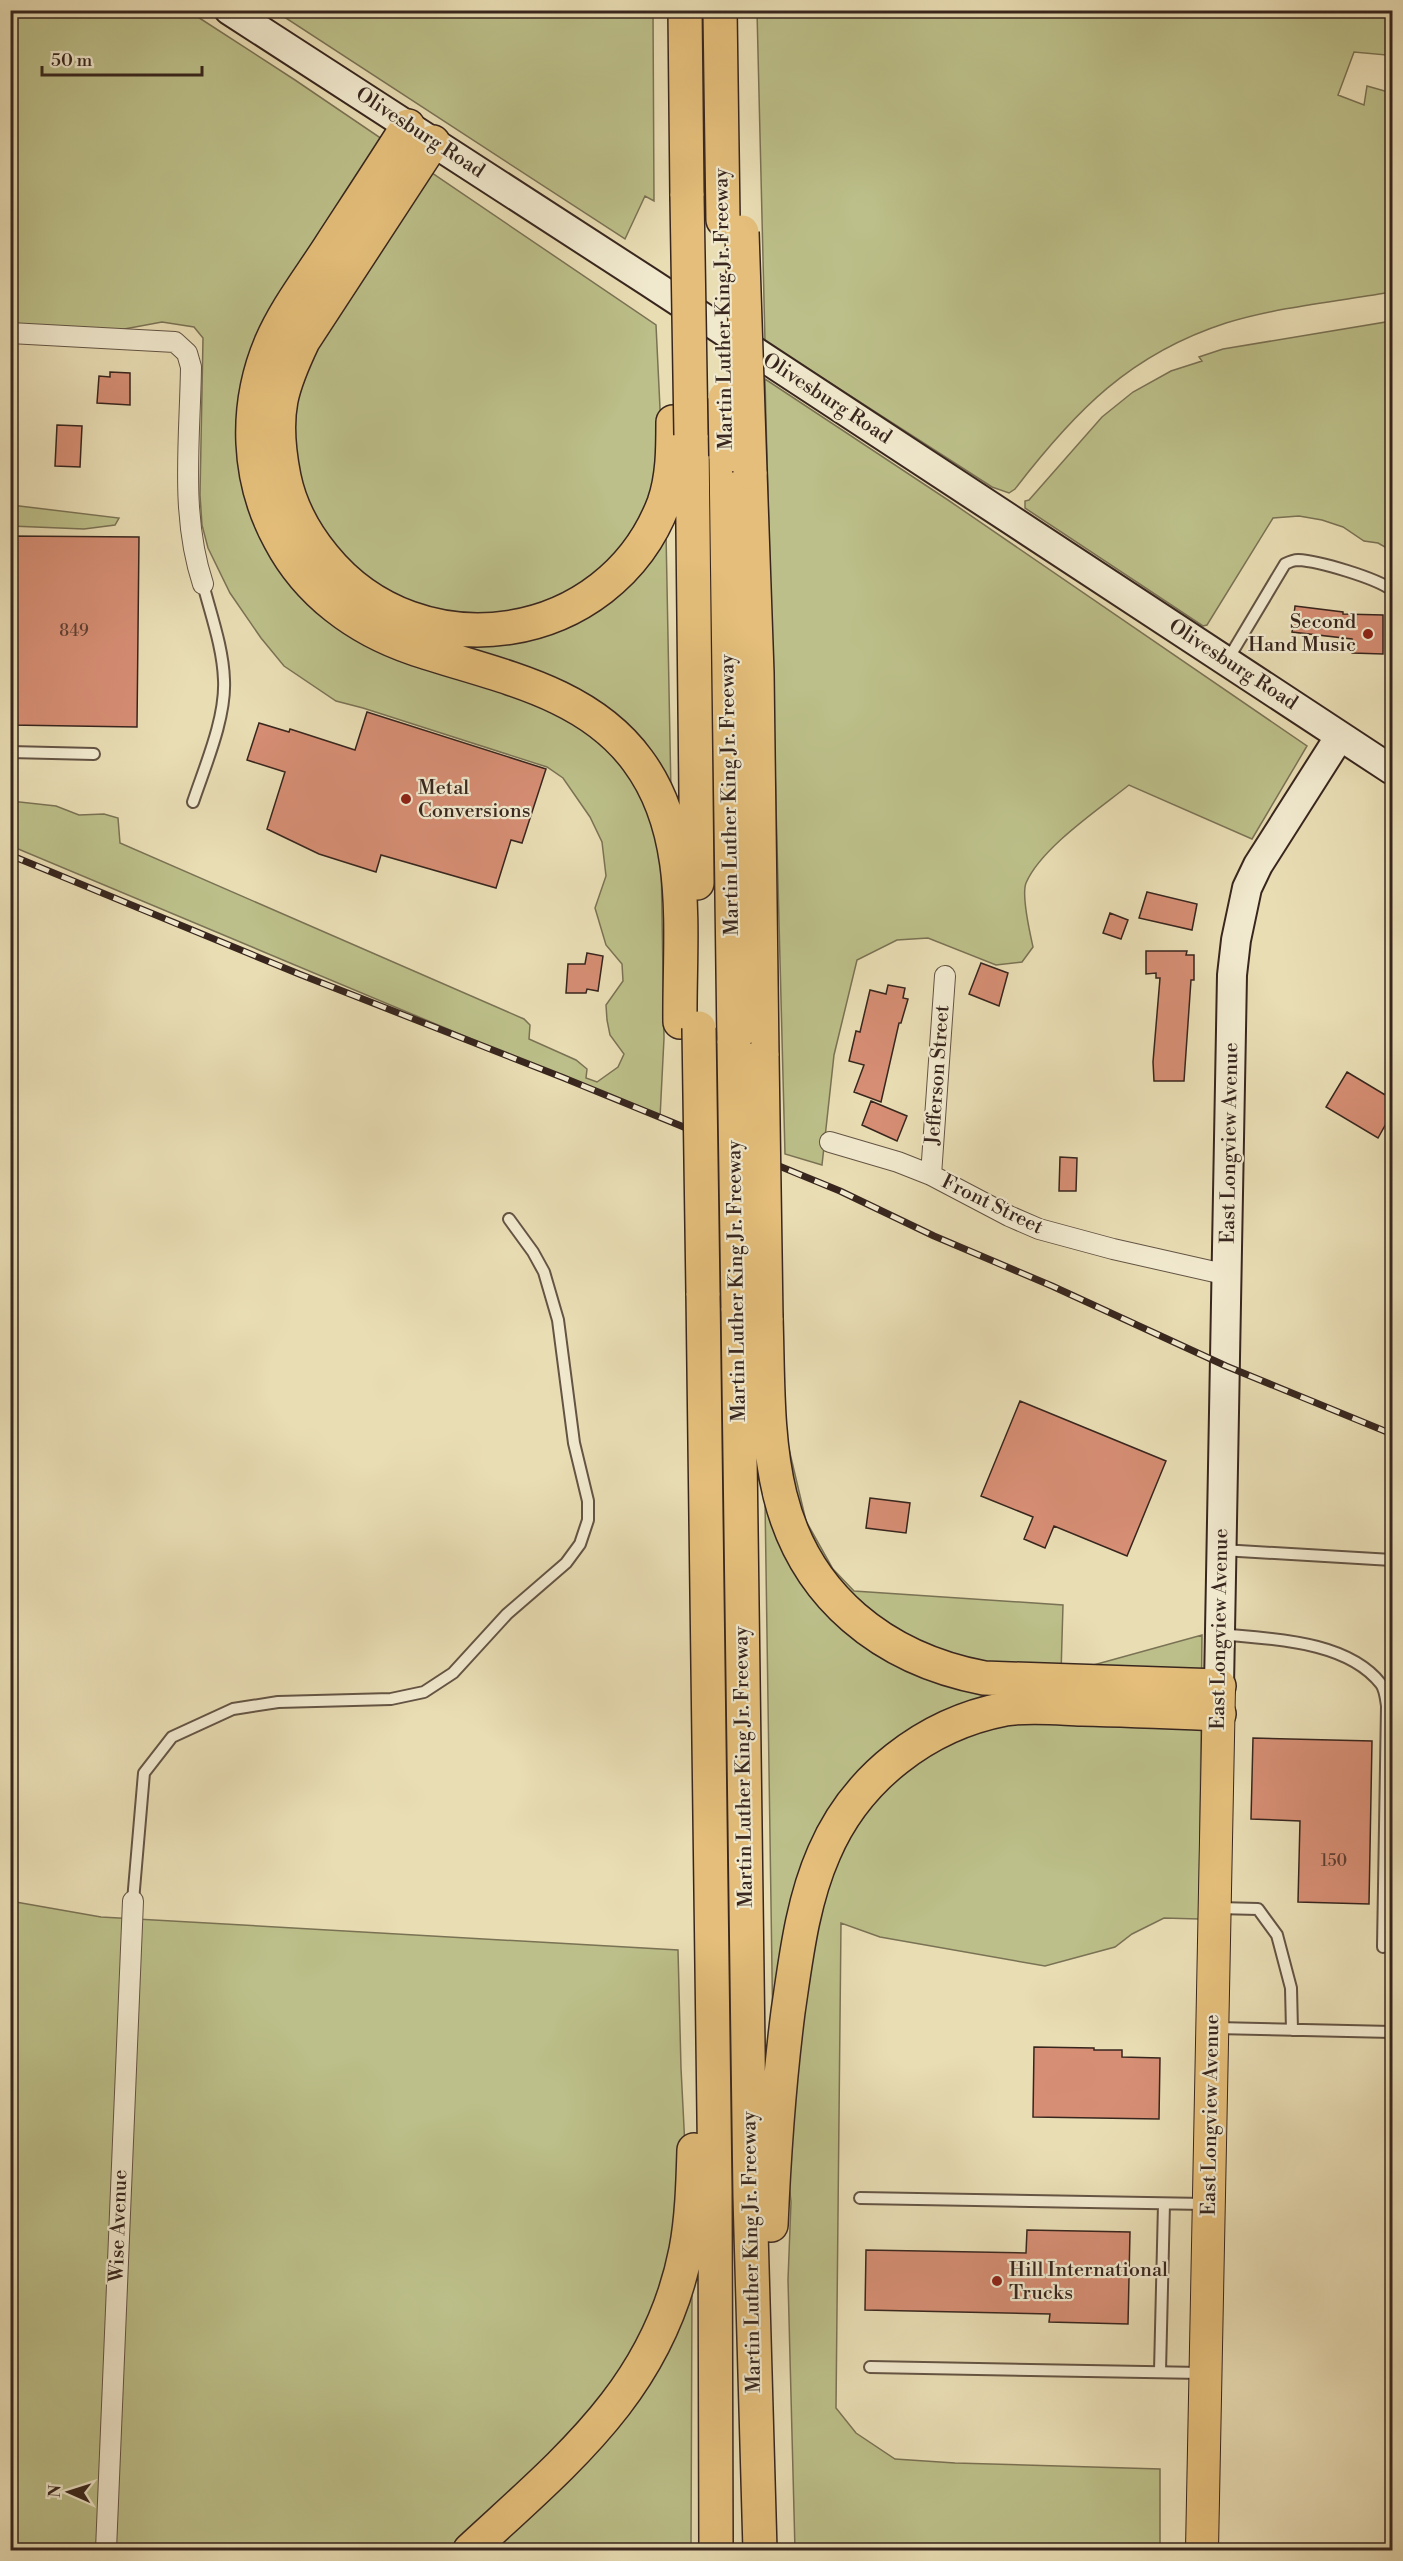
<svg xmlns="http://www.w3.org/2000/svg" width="1403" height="2561" font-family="'Libre Bodoni',serif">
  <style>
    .green { fill: #bcbf89; stroke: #7a7254; stroke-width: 1.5 }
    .building { fill: #d68e74; stroke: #38261e; stroke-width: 1.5 }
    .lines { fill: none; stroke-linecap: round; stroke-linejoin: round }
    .service-casing { stroke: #645444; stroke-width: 14 }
    .minor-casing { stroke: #645444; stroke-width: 22 }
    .secondary-casing { stroke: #38261e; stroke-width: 32 }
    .primary-casing { stroke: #38261e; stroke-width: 34 }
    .motorway-casing { stroke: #38261e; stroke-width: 36 }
    .service { stroke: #f1e9ce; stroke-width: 10 }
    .minor { stroke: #f1e9ce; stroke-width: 20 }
    .secondary { stroke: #f1e9ce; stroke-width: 28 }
    .primary { stroke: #e4be7a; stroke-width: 32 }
    .motorway { stroke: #e4be7a; stroke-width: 33 }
    .rail-casing { stroke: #38261e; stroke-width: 7 }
    .rail { stroke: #f1e9ce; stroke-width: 4.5; stroke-dasharray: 14; stroke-linecap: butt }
    .motorway-bridge-casing { stroke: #38261e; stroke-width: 36; stroke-linecap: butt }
    .motorway-bridge { stroke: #e4be7a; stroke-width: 33 }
    .poi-dot { fill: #8f2418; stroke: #f1e9ce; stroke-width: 2 }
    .labels { text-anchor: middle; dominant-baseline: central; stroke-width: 4.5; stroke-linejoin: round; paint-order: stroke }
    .number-label { font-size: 16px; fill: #604034 }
    .street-label { font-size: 20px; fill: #38261e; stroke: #f1e9ce }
    .poi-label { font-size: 20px; fill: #38261e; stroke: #f1e9ce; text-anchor: start }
  </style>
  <rect width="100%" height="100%" fill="#e9ddb4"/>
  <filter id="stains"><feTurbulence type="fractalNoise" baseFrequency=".00333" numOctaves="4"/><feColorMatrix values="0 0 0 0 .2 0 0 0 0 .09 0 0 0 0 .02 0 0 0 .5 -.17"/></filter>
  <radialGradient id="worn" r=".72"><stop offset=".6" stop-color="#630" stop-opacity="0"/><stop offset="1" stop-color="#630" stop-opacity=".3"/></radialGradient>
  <!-- green -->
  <path class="green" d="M187,10L295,80L656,325L666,533L671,793L661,854L664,1038L660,1118L11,846V801L56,806L79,815L104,814L118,818L120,843L524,1019L530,1025L529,1039L576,1060L587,1069L586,1078L597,1082L618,1067L624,1054L610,1035L607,1020L606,1005L623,981L622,964L606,945L595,908L606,876L602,842L590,817L563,778L547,767L363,708L336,701L284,666L261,638L230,593L208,548L202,525L200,495L203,338L194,327L162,322L119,330L11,324V11Z
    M275,11H653L654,201L645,196L625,239Z
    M757,11H1388L1386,55L1354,52L1338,95L1364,105L1367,86L1392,93V292C1339,301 1278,307 1226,323C1130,354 1075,411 1015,489L1009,493L992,487L765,341Z
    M1392,321V551L1378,543L1364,541L1343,527L1322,520L1299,516L1273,518L1207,625L1203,626L1025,508V501L1029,500L1102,417L1133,392L1171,371L1202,361L1199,357L1223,349Z
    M765,379L948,500L1307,746L1252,839L1129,785C1099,809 1041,848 1026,883C1021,896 1030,933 1033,947L1022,962L996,965L928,938L897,940L857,960L834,1055L822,1165L785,1154Z
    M11,505L119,518L115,525L84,529L11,526Z
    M785,1432L806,1521L833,1569L854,1591L1063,1605L1061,1674L1202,1635L1199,1919L1164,1918L1132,1934L1115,1947L1045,1966L880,1937L841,1923L836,2408L856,2433L895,2459L955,2463L1160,2469V2550H1138L1126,2545L1068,2550H795L788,2280L791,2202L773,2039L765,1500Z
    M10,1901L101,1917L678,1950L681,2068L692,2286L691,2550H11Z"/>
  <!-- building -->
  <path class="building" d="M110,372L130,373V405L97,403L99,376L110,377Z
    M57,425L82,426L80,467L55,466Z
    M10,536L139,537L137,727L10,725Z
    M1295,606L1343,612V614L1383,615V654L1352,653V639L1292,632Z
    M367,712L546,769L522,843L511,840L496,888L381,855L376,872L319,854L267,829L285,772L247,760L259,723L289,732L290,729L355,750Z
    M1147,892L1197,904L1192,930L1139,918Z
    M1110,913L1128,920L1121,939L1103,933Z
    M1146,951H1187L1186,955H1194V980H1191L1184,1081H1154L1153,1062L1160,978H1156V973L1146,974Z
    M587,953L603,956L598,991L587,989L586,993H566L568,964H585Z
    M981,963L1008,973L999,1006L969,994Z
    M888,985L905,988L903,998L908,999L901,1023H899L881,1102L854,1092L864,1065L849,1061L856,1031L860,1032L870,990L886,994Z
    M1347,1072L1392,1099V1113L1378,1138L1326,1107Z
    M871,1101L907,1116L897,1141L862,1125Z
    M1060,1157L1077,1158L1076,1191H1059Z
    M1020,1401L1166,1461L1127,1556L1054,1526L1045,1548L1024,1539L1033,1517L981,1496Z
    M870,1498L910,1503L906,1533L866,1528Z
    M1253,1738L1372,1741L1369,1904L1298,1902L1300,1821L1251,1819Z
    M1034,2047L1094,2048V2050H1122V2057L1160,2058L1159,2119L1033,2117Z
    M1027,2230L1130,2232L1128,2324L1049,2322L1050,2314L865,2310L866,2250L1026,2253Z"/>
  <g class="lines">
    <defs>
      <path id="service" d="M1227,661L1285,564C1289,562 1293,560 1298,560C1319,561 1376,578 1392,590
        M10,752L94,754
        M193,802C205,766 226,718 224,680C223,648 211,615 203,584
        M1222,1550L1392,1560
        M1220,1634C1270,1639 1347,1640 1381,1684C1385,1689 1386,1699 1387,1706L1383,1947
        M133,1901L144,1773L172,1737L233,1709L278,1702L391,1699L424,1692L453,1673L507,1614L566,1563L580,1544L588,1520V1501L574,1443L558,1320L544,1272L533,1252L509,1219
        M1218,1908L1258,1909L1277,1935L1291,1988L1292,2030
        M1216,2028L1392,2032
        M860,2198L1205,2204
        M870,2367L1202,2373
        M1160,2371L1164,2204"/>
      <path id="minor" d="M10,333L175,342L187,353L191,367C190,439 180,515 203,584
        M830,1142L898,1162L931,1175L1009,1216L1039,1229L1113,1249L1228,1275
        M931,1175L945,976
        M106,2550L133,1901"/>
      <path id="secondary" d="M229,10L649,282L1392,770
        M1219,1686L1232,975L1236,940L1247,888L1258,865L1340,736"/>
      <path id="primary" d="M1202,2550L1219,1688"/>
      <path id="motorway" d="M685,10L687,196
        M720,10L723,220
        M408,126C382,167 355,208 329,248C309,279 285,310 271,343C244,407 247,480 280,540C308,593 357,629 413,648C492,675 586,689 638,761C693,835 679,935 680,1022
        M433,142L303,341C294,360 285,380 281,400C276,426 279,452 284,477C290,506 305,534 324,557C419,674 610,646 664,503C673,477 673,449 673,422
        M692,440L697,883
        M726,456L734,1043
        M750,472L757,673L762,1056
        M703,1293L715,2190L716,2550
        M738,1308L750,2196L760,2550
        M766,1318C768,1377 766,1438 780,1495C805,1597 884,1659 984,1678L1219,1686
        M771,2225C774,2154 779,2083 788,2012C796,1958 802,1903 824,1853C856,1778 926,1724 1005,1709C1030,1705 1057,1708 1082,1709C1128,1710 1173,1712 1219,1714
        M470,2550C567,2460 659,2388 686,2250C692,2218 693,2184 694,2150"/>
    </defs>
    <!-- service casing -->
    <use href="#service" class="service-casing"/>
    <!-- minor casing -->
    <use href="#minor" class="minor-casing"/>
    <!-- secondary casing -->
    <use href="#secondary" class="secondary-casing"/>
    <!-- primary casing -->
    <use href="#primary" class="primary-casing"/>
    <!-- motorway casing -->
    <use href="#motorway" class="motorway-casing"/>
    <!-- service -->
    <use href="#service" class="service"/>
    <!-- minor -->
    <use href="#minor" class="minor"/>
    <!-- secondary -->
    <use href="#secondary" class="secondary"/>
    <!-- primary -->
    <use href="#primary" class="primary"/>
    <!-- motorway -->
    <use href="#motorway" class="motorway"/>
    <defs>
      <path id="rail" d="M10,855L299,974L564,1078L840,1191L934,1236L1052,1286L1226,1366L1392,1434"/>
    </defs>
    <!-- rail casing -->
    <use href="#rail" class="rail-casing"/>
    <!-- rail -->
    <use href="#rail" class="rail"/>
    <defs>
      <path id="motorway-bridge" d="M687,196L691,435
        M742,232L750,472
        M725,398L726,456
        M699,1028L703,1293
        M734,1043L738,1308
        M762,1056L766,1318"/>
    </defs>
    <!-- motorway-bridge casing -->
    <use href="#motorway-bridge" class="motorway-bridge-casing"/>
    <!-- motorway-bridge -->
    <use href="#motorway-bridge" class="motorway-bridge"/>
  </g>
  <!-- markers -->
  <g class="poi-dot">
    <circle cx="1368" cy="634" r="6"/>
    <circle cx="406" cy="799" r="6"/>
    <circle cx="997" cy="2281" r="6"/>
  </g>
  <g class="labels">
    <!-- number labels -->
    <g class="number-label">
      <text x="74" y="631">849</text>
      <text x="1334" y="1861">150</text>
    </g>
    <!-- street labels -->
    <g class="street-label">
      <text transform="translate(420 133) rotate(33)">Olivesburg Road</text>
      <text transform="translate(724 309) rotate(-91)">Martin Luther King Jr. Freeway</text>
      <text transform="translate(827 399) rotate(33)">Olivesburg Road</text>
      <text transform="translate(1233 665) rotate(33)">Olivesburg Road</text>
      <text transform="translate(730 795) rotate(-91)">Martin Luther King Jr. Freeway</text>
      <text transform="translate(938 1075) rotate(-86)">Jefferson Street</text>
      <text transform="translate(1230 1143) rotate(-89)">East Longview Avenue</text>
      <text transform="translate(992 1205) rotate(26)">Front Street</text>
      <text transform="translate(737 1281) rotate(-91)">Martin Luther King Jr. Freeway</text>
      <text transform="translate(1220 1629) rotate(-89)">East Longview Avenue</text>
      <text transform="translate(744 1767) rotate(-91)">Martin Luther King Jr. Freeway</text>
      <text transform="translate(1211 2115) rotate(-89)">East Longview Avenue</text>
      <text transform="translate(119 2226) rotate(-88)">Wise Avenue</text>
      <text transform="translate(752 2252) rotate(-91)">Martin Luther King Jr. Freeway</text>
    </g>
    <!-- poi labels -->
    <g class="poi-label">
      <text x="1356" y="622" text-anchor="end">Second<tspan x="1356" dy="23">Hand Music</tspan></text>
      <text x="418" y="788">Metal<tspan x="418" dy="23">Conversions</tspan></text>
      <text x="1009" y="2270">Hill International<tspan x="1009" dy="23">Trucks</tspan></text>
    </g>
  </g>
  <!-- margin -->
  <rect width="1403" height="2561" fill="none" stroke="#e9ddb4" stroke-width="36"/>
  <rect x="12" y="12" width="1379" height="2537" fill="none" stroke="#38261e" stroke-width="3"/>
  <rect x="18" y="18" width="1367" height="2525" fill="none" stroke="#38261e" stroke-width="1.5"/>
  <!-- north arrow -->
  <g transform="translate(69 2492) rotate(273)" stroke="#f1e9ce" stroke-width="4.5" paint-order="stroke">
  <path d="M0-4.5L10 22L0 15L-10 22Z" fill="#38261e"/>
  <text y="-9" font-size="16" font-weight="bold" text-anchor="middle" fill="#38261e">N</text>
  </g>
  <!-- scale -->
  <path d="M42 66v9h160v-9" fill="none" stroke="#38261e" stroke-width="3"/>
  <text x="51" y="66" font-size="18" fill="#38261e" stroke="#f1e9ce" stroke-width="4.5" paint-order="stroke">50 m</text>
  <rect width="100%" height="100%" filter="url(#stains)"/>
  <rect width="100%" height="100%" fill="url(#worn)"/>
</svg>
